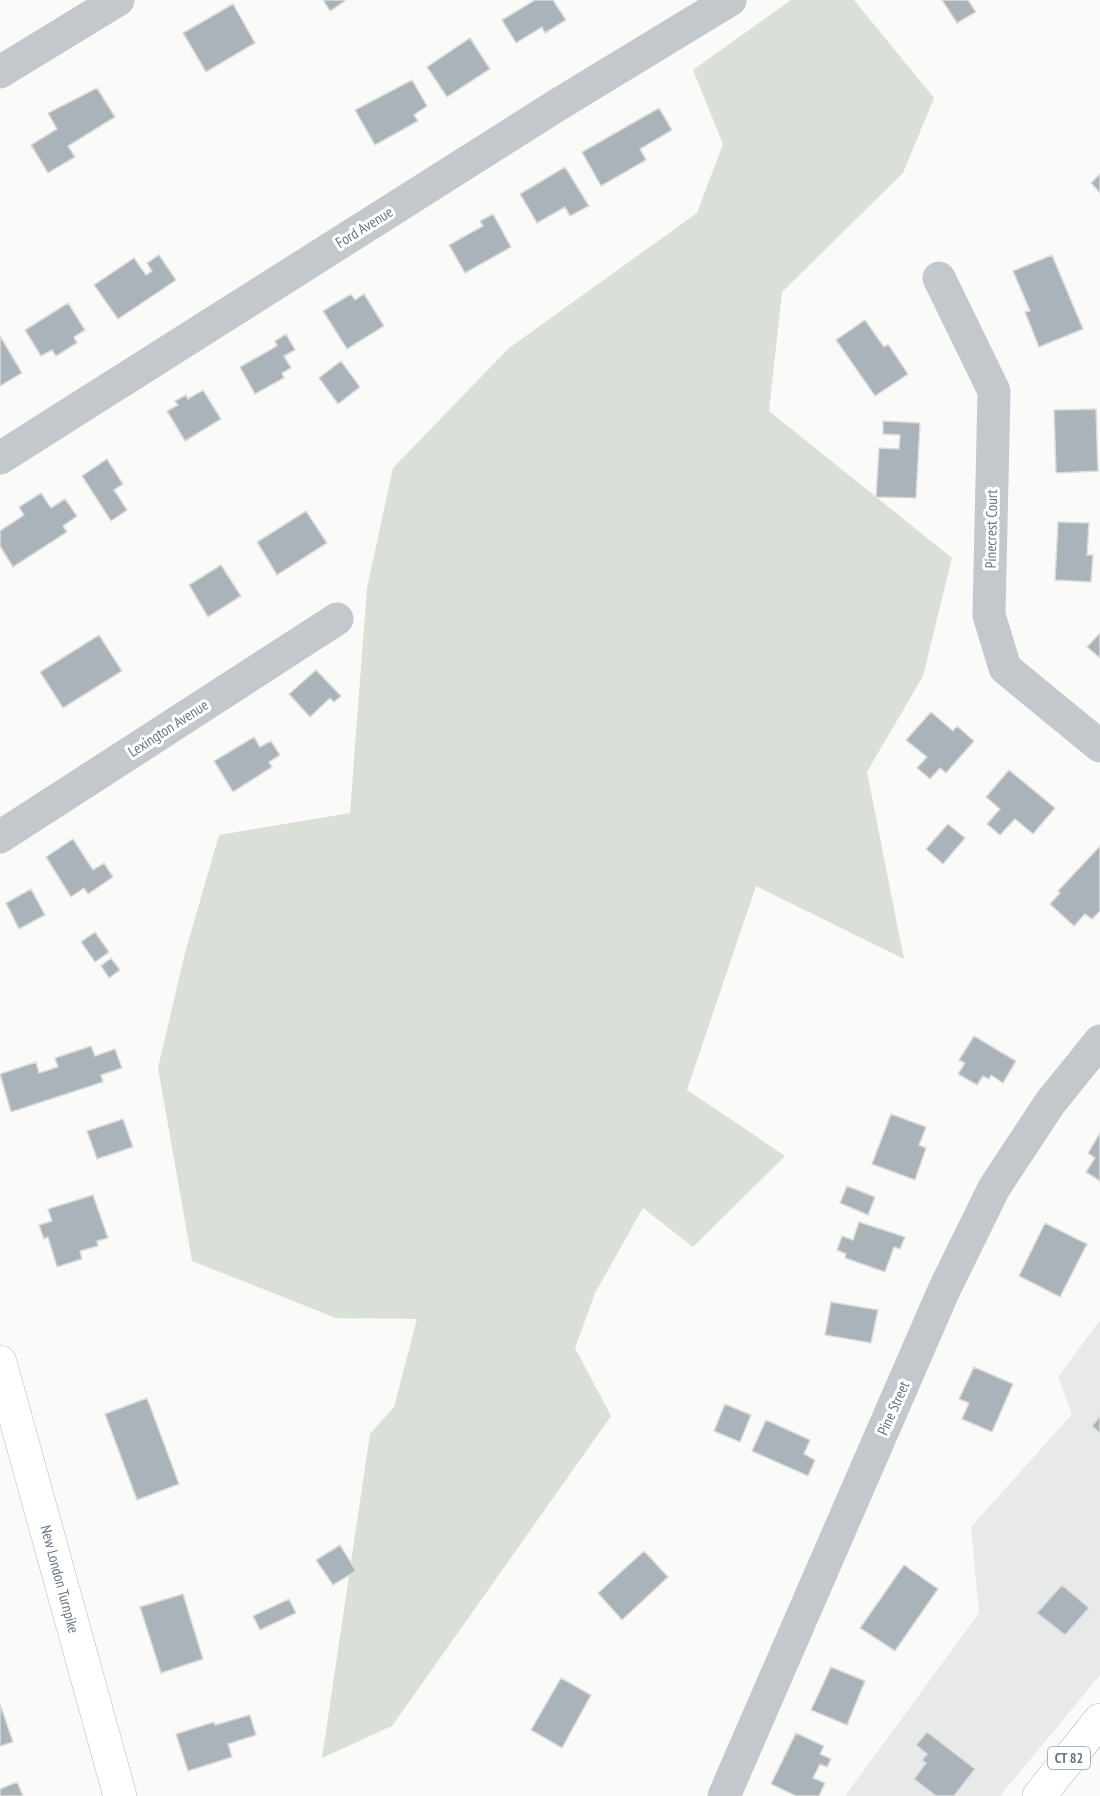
<svg xmlns="http://www.w3.org/2000/svg" width="1100" height="1796" font-family="'PT Sans Narrow',sans-serif">
  <style>
    .built { fill: #e8e9e9 }
    .green { fill: #dadfd7 }
    .building { fill: #aab3b9; stroke: #dcdcda; stroke-width: 1.5 }
    .lines { fill: none; stroke-linecap: round; stroke-linejoin: round }
    .secondary-casing { stroke: #b3babf; stroke-width: 34 }
    .primary-casing { stroke: #b5babe; stroke-width: 34 }
    .minor { stroke: #c3c8cc; stroke-width: 33 }
    .secondary { stroke: #fff; stroke-width: 33 }
    .primary { stroke: #fff; stroke-width: 33 }
    .labels { text-anchor: middle; dominant-baseline: central; stroke-width: 6; stroke-linejoin: round; paint-order: stroke }
    .shield { fill: #fff; stroke: #939fa8; stroke-width: 1.5 }
    .shield-label { font-size: 14px; font-weight: bold; fill: #657683 }
    .street-label { font-size: 15px; fill: #657683; stroke: #fff }
  </style>
  <rect width="100%" height="100%" fill="#fafaf8"/>
  <!-- built -->
  <path class="built" d="M1100,1320V1675L1000,1796H845L979,1613L971,1527L1072,1414L1058,1377Z"/>
  <!-- green -->
  <path class="green" d="M791,0H854L934,98L903,173L782,292L769,411L952,558L923,676L867,772L904,959L756,886L687,1090L785,1156L693,1247L643,1208L595,1293L575,1348L611,1416L392,1726L322,1758L370,1434L394,1407L417,1319L336,1318L192,1261L158,1068L185,953L219,835L350,813L367,588L393,468L509,348L697,213L723,144L693,70Z"/>
  <!-- building -->
  <path class="building" d="M323,0H344L345,1L330,11Z
    M535,0H553L566,20L545,33L542,27L516,43L502,20Z
    M942,0H968L976,12L957,23Z
    M233,4L255,43L206,72L183,33Z
    M470,38L490,69L447,97L427,67Z
    M412,80L427,106L414,115L418,121L375,145L355,110Z
    M97,88L115,117L68,146L75,157L48,173L31,145L57,129L48,113Z
    M659,108L672,130L640,149L646,160L601,186L582,152Z
    M565,167L589,206L570,216L565,207L537,223L520,194Z
    M1100,174V193L1091,183Z
    M493,214L511,247L465,273L449,245L483,226L480,221Z
    M159,255L176,280L118,319L94,285L134,258L146,275L152,271L147,263Z
    M1052,255L1083,329L1039,347L1025,312L1030,311L1013,271Z
    M351,294L355,300L364,294L384,326L347,349L323,311Z
    M68,303L85,330L74,337L77,343L61,353L56,356L52,350L41,356L25,330Z
    M865,320L884,347L888,344L908,374L875,396L836,340Z
    M286,334L295,350L284,356L291,368L282,373L284,378L255,394L240,367L277,346L275,341Z
    M0,336L22,373L0,386Z
    M341,361L360,387L338,404L319,378Z
    M203,390L221,419L185,441L167,411L178,405L175,401L186,395L188,399Z
    M1096,409L1098,471L1056,473L1054,410Z
    M883,421L920,423L916,498L876,497L879,448L899,449L900,435L883,434Z
    M107,459L123,484L114,490L127,510L111,521L82,476Z
    M41,493L51,508L65,499L77,516L63,526L67,532L13,567L0,546V531L24,515L19,507Z
    M306,511L327,543L277,575L257,542Z
    M1058,522L1089,523L1087,555H1093L1091,582L1055,580Z
    M221,565L241,596L208,617L189,585Z
    M1100,633V658L1087,647Z
    M99,635L122,671L63,708L40,672Z
    M316,670L341,696L334,702L330,698L310,717L289,694Z
    M931,712L953,731L957,726L974,741L946,773L940,768L930,779L917,768L927,757L906,740Z
    M254,737L260,747L271,741L280,755L269,762L272,767L233,792L214,761Z
    M1009,770L1055,808L1033,834L1015,819L1000,835L987,824L1000,809L986,797Z
    M948,824L965,838L943,864L926,849Z
    M73,839L93,870L104,863L113,877L88,894L84,888L71,897L46,857Z
    M1100,846V911L1092,919L1085,914L1074,926L1050,904L1060,893L1058,891Z
    M31,889L45,915L19,929L6,903Z
    M95,932L109,952L95,962L81,942Z
    M111,958L120,970L109,978L101,966Z
    M974,1036L1016,1061L1003,1083L991,1075L989,1079L983,1076L977,1085L958,1074L965,1063L959,1060Z
    M91,1046L95,1056L115,1049L122,1068L101,1075L103,1082L11,1112L0,1074L36,1062L39,1073L58,1067L55,1058Z
    M891,1114L926,1127L919,1145L926,1148L915,1180L872,1164Z
    M123,1119L133,1147L97,1159L87,1131Z
    M1100,1133V1181L1086,1172L1095,1158L1088,1153Z
    M847,1186L875,1197L868,1215L840,1203Z
    M93,1195L108,1238L97,1241L98,1246L80,1251L82,1259L57,1267L48,1237L44,1239L39,1225L52,1221L48,1209Z
    M859,1222L905,1237L900,1249L894,1247L885,1272L845,1258L846,1254L837,1250L842,1236L853,1240Z
    M1045,1223L1087,1244L1060,1297L1019,1276Z
    M831,1302L878,1310L871,1343L825,1335Z
    M974,1367L1013,1384L992,1432L962,1419L969,1403L959,1399Z
    M147,1398L179,1484L137,1500L105,1414Z
    M725,1404L751,1415L740,1442L714,1431Z
    M1100,1416V1433L1092,1426Z
    M766,1420L810,1440L804,1454L815,1460L808,1476L752,1451Z
    M340,1545L356,1571L333,1585L316,1560Z
    M644,1551L668,1577L622,1620L598,1593Z
    M904,1565L938,1589L895,1651L860,1628Z
    M1062,1585L1089,1608L1065,1635L1037,1613Z
    M183,1594L203,1659L161,1673L140,1607Z
    M289,1599L296,1613L260,1630L253,1616Z
    M831,1667L865,1681L847,1725L811,1710Z
    M561,1678L591,1695L562,1748L531,1730Z
    M0,1704L13,1742L0,1746Z
    M250,1715L256,1735L228,1744L232,1757L188,1771L176,1734L214,1722L215,1725Z
    M927,1732L975,1769L954,1796H936L914,1779L926,1763L922,1760L927,1754L916,1745Z
    M796,1733L824,1746L820,1754L831,1759L827,1767L820,1764L813,1778L825,1783L819,1796H796L771,1784Z
    M17,1782L23,1796H0V1789Z"/>
  <g class="lines">
    <defs>
      <path id="secondary" d="M0,1362L120,1796"/>
      <path id="primary" d="M1039,1796L1100,1720"/>
    </defs>
    <!-- secondary casing -->
    <use href="#secondary" class="secondary-casing"/>
    <!-- primary casing -->
    <use href="#primary" class="primary-casing"/>
    <!-- minor -->
    <path class="minor" d="M0,72L118,0
      M939,278L994,391L989,615L1005,668L1100,746
      M0,458L559,104L730,0
      M0,837L337,619
      M724,1796L944,1290L994,1188L1050,1103L1100,1041"/>
    <!-- secondary -->
    <use href="#secondary" class="secondary"/>
    <!-- primary -->
    <use href="#primary" class="primary"/>
  </g>
  <g class="labels">
    <!-- shield labels -->
    <rect class="shield" x="1048" y="1747" width="42" height="22" rx="4.5"/>
    <g class="shield-label">
      <text x="1069" y="1758">CT 82</text>
    </g>
    <!-- street labels -->
    <g class="street-label">
      <text transform="translate(364 227) rotate(-32)">Ford Avenue</text>
      <text transform="translate(991 529) rotate(-89)">Pinecrest Court</text>
      <text transform="translate(168 728) rotate(-33)">Lexington Avenue</text>
      <text transform="translate(893 1408) rotate(-66)">Pine Street</text>
      <text transform="translate(60 1579) rotate(75)">New London Turnpike</text>
    </g>
  </g>
</svg>
